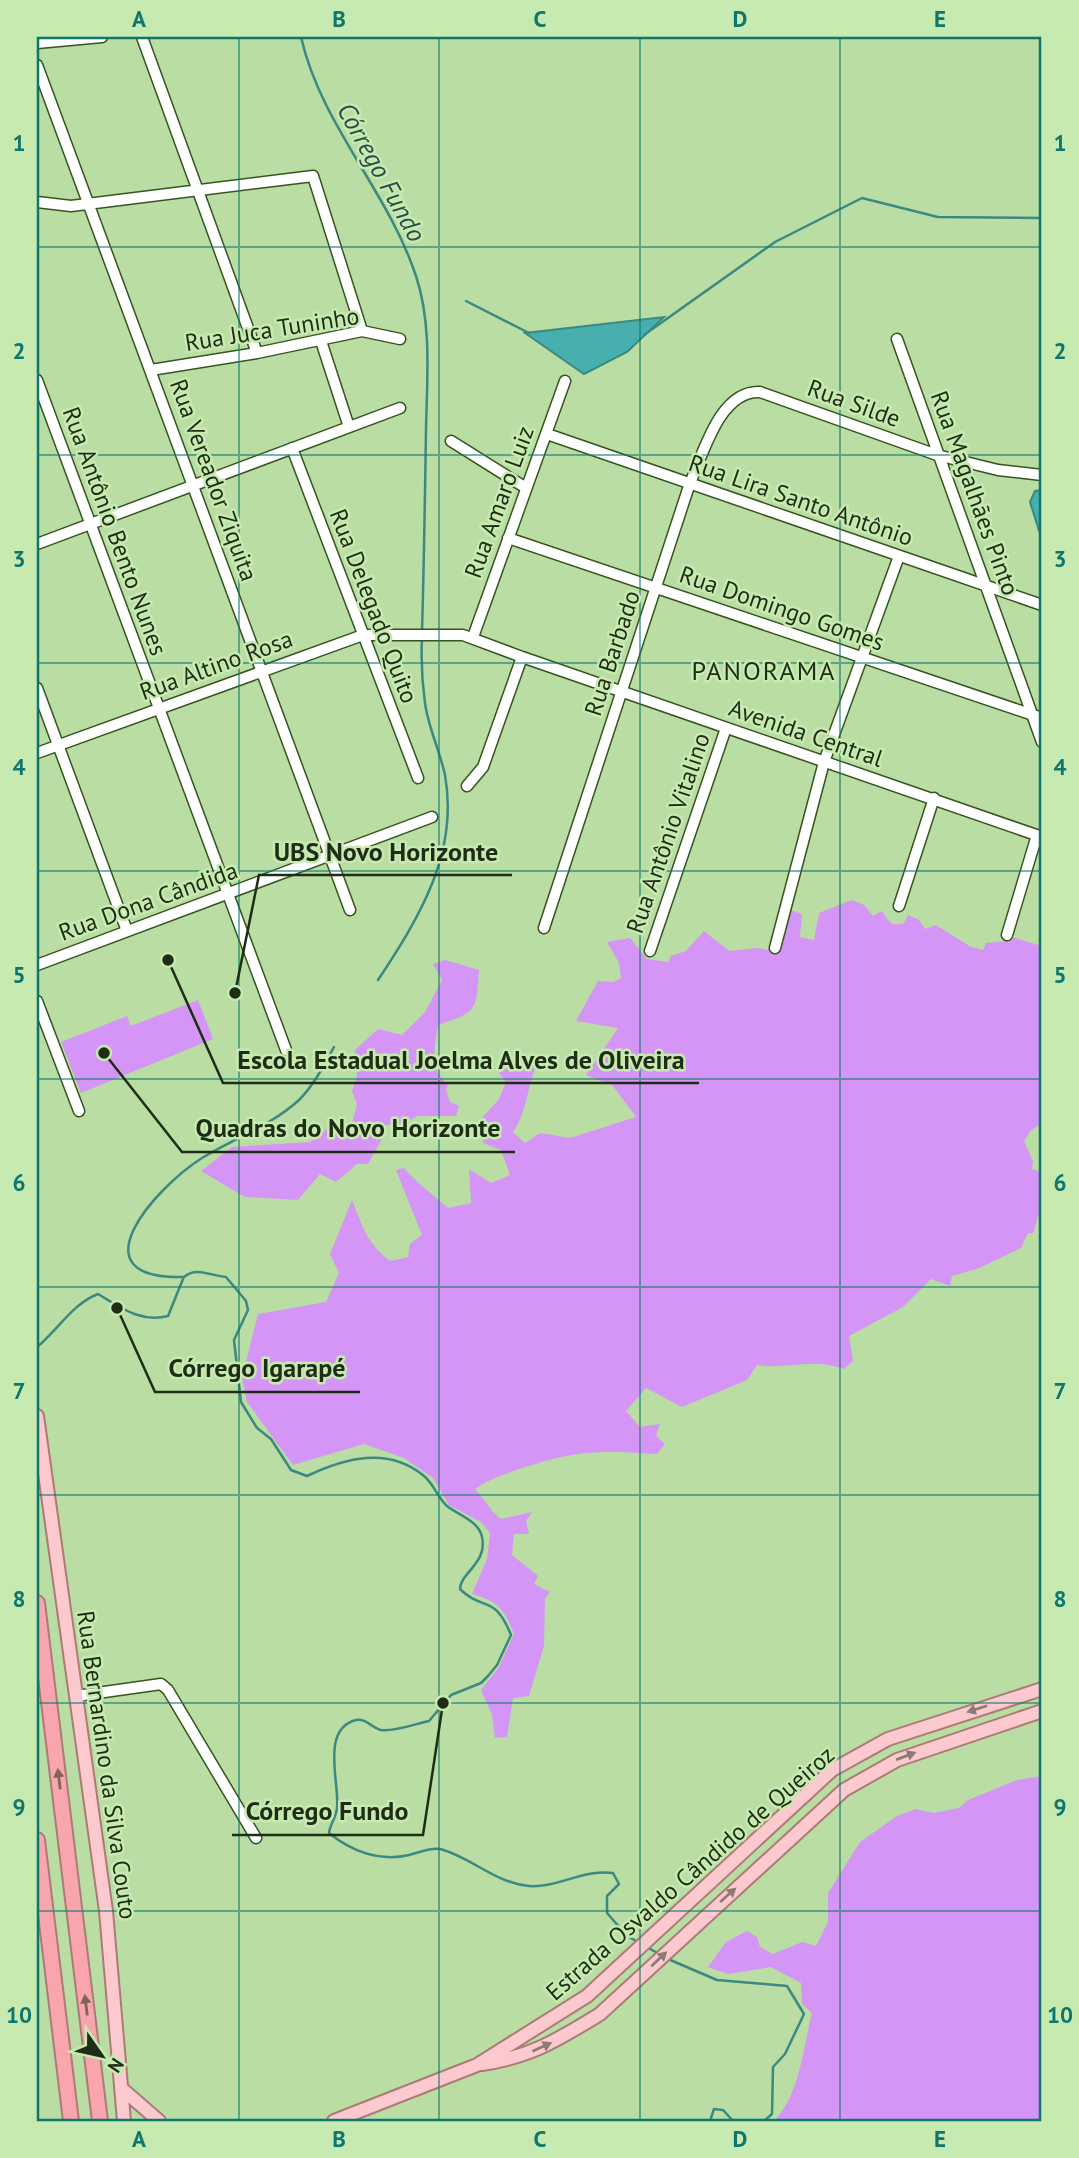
<svg xmlns="http://www.w3.org/2000/svg" width="1079" height="2158" font-family="'PT Sans',sans-serif">
  <style>
    .green { fill: #d595f6 }
    .water { fill: #47b0ae; stroke: #3b8980; stroke-width: 2 }
    .lines { fill: none; stroke-linecap: round; stroke-linejoin: round }
    .stream { stroke: #3b8980; stroke-width: 2.5 }
    .minor-casing { stroke: #36541f; stroke-width: 13 }
    .major-casing { stroke: #ac7b78; stroke-width: 16 }
    .highway-casing { stroke: #ac7b78; stroke-width: 18 }
    .minor { stroke: #fff; stroke-width: 10 }
    .major { stroke: #fbc9ce; stroke-width: 12 }
    .highway { stroke: #f8a5ad; stroke-width: 14 }
    .oneway { fill: #8d7b72 }
    .oneway2 { fill: #81635a }
    .grid { fill: none; stroke: #0f766e; stroke-width: 2; stroke-opacity: 0.55 }
    .labels { text-anchor: middle; dominant-baseline: central; stroke-width: 5; stroke-linejoin: round; paint-order: stroke }
    .street-label { font-size: 24px; fill: #1f2d16; stroke: #c6eaaf }
    .water-label { font-size: 26px; font-style: italic; fill: #2b4c4b; stroke: #c6eaaf }
    .neighbourhood-label { font-size: 26px; letter-spacing: 2px; fill: #1f2d16; stroke: #c6eaaf }
    .leader { fill: none; stroke: #1f2d16; stroke-width: 2.5 }
    .callout-dot { fill: #1f2d16; stroke: #c6eaaf; stroke-width: 2.5 }
    .callout-label { font-size: 26px; text-anchor: middle; font-weight: bold; fill: #1f2d16; stroke: #c6eaaf; stroke-width: 5; stroke-linejoin: round; paint-order: stroke }
    .neatline { fill: none; stroke: #0f766e; stroke-width: 2.5 }
    .grid-label { font-size: 23px; text-anchor: middle; font-weight: bold; fill: #0f766e }
  </style>
  <rect width="100%" height="100%" fill="#b9dda3"/>
  <!-- green -->
  <path class="green" d="M852,900L864,905L873,916L882,911C888,921 891,927 904,923L908,915L919,920L925,929L936,925L971,947L983,950L986,943L1007,941L1012,937L1042,946V1124L1031,1130L1024,1141L1033,1161L1032,1169L1042,1172V1194L1038,1200L1041,1207L1033,1233H1028L1021,1248L977,1269L952,1276L950,1286L931,1279L903,1307L849,1336L853,1361L844,1369C809,1357 790,1370 757,1365L747,1380L682,1407L646,1388L626,1411L640,1427L660,1424L656,1436L665,1444L657,1454C599,1450 575,1450 519,1469C503,1475 490,1479 475,1489C485,1499 489,1510 501,1519L532,1512L526,1521L529,1534H514L512,1555L538,1576L534,1584L550,1592L545,1598L544,1646L529,1696L513,1698L507,1737L495,1738L492,1715L481,1690L499,1667L514,1634C504,1609 499,1602 472,1594L487,1559L490,1533L481,1522L449,1505L433,1478L404,1458L364,1444L293,1465L247,1402L242,1378L258,1314L326,1302L339,1273L330,1254L352,1200C362,1225 367,1244 390,1261L408,1257L410,1244L422,1235L396,1170L404,1168C418,1184 432,1194 448,1208L471,1203L469,1169L491,1183L510,1175L501,1150L483,1143L482,1118L499,1099L506,1082L499,1073L522,1059L542,1056C525,1082 531,1105 513,1132L525,1143L540,1133L570,1138L636,1117L613,1086L586,1075L618,1028L576,1021L598,981L613,982L621,978L619,963L607,942L630,938L647,959L668,962L671,956L686,951L704,931L729,951L758,948L778,952L790,910L802,914L800,937L814,940L819,913Z
    M445,960L479,970C476,1012 477,1012 438,1025C435,1047 428,1069 448,1084L446,1090L450,1102L459,1106L456,1116H418L402,1124L384,1125V1135L368,1164H357L336,1182L320,1174L298,1200L245,1197L201,1171L232,1147L310,1142L327,1129L340,1137L352,1123L357,1104L352,1091L357,1075L355,1050L378,1029L402,1035L425,1012L442,980L433,964Z
    M198,1000L213,1039L81,1093L61,1042L127,1016L131,1026Z
    M1042,1776V2121H774C800,2095 803,2048 812,2013L802,2004L801,1983L771,1967L728,1974L708,1967L726,1942L747,1931L757,1937L760,1947L773,1954L802,1942L816,1946L828,1922V1893L860,1842L897,1816L916,1809L933,1813L959,1808L968,1800L1017,1780Z"/>
  <!-- water -->
  <path class="water" d="M664,317L627,352L584,374L525,333Z
    M1042,490V540L1030,502L1035,491Z"/>
  <g class="lines">
    <!-- stream -->
    <path class="stream" d="M301,37C321,125 388,191 416,276C432,324 427,379 426,429C425,497 424,564 422,631
      M466,301L529,333
      M644,335L775,242L862,198L938,217L1042,218
      M378,980C419,918 459,853 445,775C440,751 428,727 425,703C422,682 421,659 422,638
      M334,1047C324,1065 314,1085 299,1100C272,1125 233,1139 202,1158C156,1187 72,1280 184,1277C196,1266 211,1276 226,1277L246,1301L248,1310L234,1340L241,1402L257,1428L271,1439L291,1470L307,1476C345,1458 388,1446 424,1476C434,1484 437,1497 447,1506C458,1515 479,1521 482,1537C488,1563 460,1573 460,1589C483,1612 494,1593 511,1635L497,1665L488,1676L481,1683L451,1695L429,1721C415,1724 394,1732 381,1730C372,1728 366,1718 356,1720C320,1729 340,1784 337,1808C336,1818 330,1824 329,1833C351,1851 379,1862 409,1855C417,1853 431,1847 440,1849C471,1857 495,1883 529,1886C557,1888 584,1869 613,1873L619,1884L607,1896V1913L627,1936L638,1942
      M37,1347C58,1330 72,1304 98,1294C120,1307 140,1323 168,1316L183,1279
      M647,1947L659,1954
      M668,1959L717,1980L787,1986L804,2014L785,2054L773,2067L772,2114L764,2121
      M710,2121L714,2109L723,2110L733,2121"/>
    <defs>
      <path id="minor" d="M142,37L257,353
        M37,43L102,37
        M37,65L350,910
        M37,202L71,206L313,176L362,331
        M897,339L1042,742
        M321,341L349,427
        M151,370L257,353L362,331L400,339
        M37,380L286,1050
        M547,434L1042,605
        M451,441L526,488
        M292,448L418,778
        M508,538L1042,718
        M37,544L400,408
        M473,637L565,381
        M37,688L127,931
        M37,753L363,635H463L522,657L1042,837
        M467,786L483,767L522,657
        M899,906L934,798
        M544,928L690,483C704,452 720,390 760,392L937,455L998,470L1042,475
        M1007,935L1037,835
        M775,948L824,762L899,556
        M650,951L726,728
        M37,965L432,817
        M37,1001L79,1111
        M76,1696L161,1684L168,1690L256,1838"/>
      <path id="major" d="M37,1416L106,1911L124,2121
        M482,2064C531,2057 559,2039 600,2014L844,1790L897,1760L1042,1711
        M121,2088L159,2121
        M334,2121L477,2065L587,1996L832,1770L888,1739L1042,1689"/>
      <path id="highway" d="M37,1603L100,2121
        M37,1840L71,2121"/>
    </defs>
    <!-- minor casing -->
    <use href="#minor" class="minor-casing"/>
    <!-- major casing -->
    <use href="#major" class="major-casing"/>
    <!-- highway casing -->
    <use href="#highway" class="highway-casing"/>
    <!-- minor -->
    <use href="#minor" class="minor"/>
    <!-- major -->
    <use href="#major" class="major"/>
    <!-- highway -->
    <use href="#highway" class="highway"/>
  </g>
  <!-- one-way arrows -->
  <defs><path id="oneway-solid" d="M-6-.8H1V-3.2L6.5 0L1 3.2V.8H-6Z" transform="scale(1.75)"/></defs>
  <g class="oneway">
    <use href="#oneway-solid" transform="translate(977 1709) rotate(162)"/>
    <use href="#oneway-solid" transform="translate(906 1756) rotate(-21)"/>
    <use href="#oneway-solid" transform="translate(728 1895) rotate(-42)"/>
    <use href="#oneway-solid" transform="translate(659 1959) rotate(-43)"/>
    <use href="#oneway-solid" transform="translate(542 2047) rotate(-24)"/>
  </g>
  <g class="oneway2">
    <use href="#oneway-solid" transform="translate(59 1779) rotate(-97)"/>
    <use href="#oneway-solid" transform="translate(86 2005) rotate(-97)"/>
  </g>
  <!-- grid -->
  <path class="grid" d="M239,37V2121M439,37V2121M640,37V2121M840,37V2121M37,247H1042M37,455H1042M37,663H1042M37,871H1042M37,1079H1042M37,1287H1042M37,1495H1042M37,1703H1042M37,1911H1042"/>
  <g class="labels">
    <!-- street labels -->
    <g class="street-label">
      <text transform="translate(272 329) rotate(-9)">Rua Juca Tuninho</text>
      <text transform="translate(854 403) rotate(20)">Rua Silde</text>
      <text transform="translate(214 480) rotate(70)">Rua Vereador Ziquita</text>
      <text transform="translate(975 493) rotate(70)">Rua Magalhães Pinto</text>
      <text transform="translate(801 500) rotate(19)">Rua Lira Santo Antônio</text>
      <text transform="translate(499 502) rotate(-70)">Rua Amaro Luiz</text>
      <text transform="translate(115 531) rotate(70)">Rua Antônio Bento Nunes</text>
      <text transform="translate(374 606) rotate(69)">Rua Delegado Quito</text>
      <text transform="translate(782 608) rotate(19)">Rua Domingo Gomes</text>
      <text transform="translate(612 653) rotate(-72)">Rua Barbado</text>
      <text transform="translate(216 665) rotate(-20)">Rua Altino Rosa</text>
      <text transform="translate(806 733) rotate(19)">Avenida Central</text>
      <text transform="translate(668 833) rotate(-71)">Rua Antônio Vitalino</text>
      <text transform="translate(148 901) rotate(-20)">Rua Dona Cândida</text>
      <text transform="translate(107 1765) rotate(82)">Rua Bernardino da Silva Couto</text>
      <text transform="translate(690 1873) rotate(-41)">Estrada Osvaldo Cândido de Queiroz</text>
    </g>
    <!-- water labels -->
    <g class="water-label">
      <text transform="translate(382 172) rotate(61)">Córrego Fundo</text>
    </g>
    <!-- neighbourhood labels -->
    <g class="neighbourhood-label">
      <text x="764" y="670">PANORAMA</text>
    </g>
  </g>
  <!-- callouts -->
  <path class="leader" d="M235 993L259 875H512M168 960L223 1083H699M104 1053L182 1152H515M117 1308L155 1392H360M443 1703L423 1835H232"/>
  <g class="callout-dot">
    <circle cx="235" cy="993" r="7"/>
    <circle cx="168" cy="960" r="7"/>
    <circle cx="104" cy="1053" r="7"/>
    <circle cx="117" cy="1308" r="7"/>
    <circle cx="443" cy="1703" r="7"/>
  </g>
  <g class="callout-label">
    <text x="386" y="861">UBS Novo Horizonte</text>
    <text x="461" y="1069">Escola Estadual Joelma Alves de Oliveira</text>
    <text x="348" y="1137">Quadras do Novo Horizonte</text>
    <text x="257" y="1377">Córrego Igarapé</text>
    <text x="327" y="1820">Córrego Fundo</text>
  </g>
  <!-- border -->
  <rect width="1079" height="2158" fill="none" stroke="#c6eaaf" stroke-width="77"/>
  <!-- north arrow -->
  <g transform="translate(102 2056) rotate(124)" stroke="#c6eaaf" stroke-width="5" paint-order="stroke">
  <path d="M0-5L12 26L0 18L-12 26Z" fill="#1f2d16"/>
  <text y="-10" font-size="19" font-weight="bold" text-anchor="middle" fill="#1f2d16">N</text>
  </g>
  <rect x="38" y="38" width="1002" height="2082" class="neatline"/>
  <g class="grid-label">
    <text x="139" y="27">A</text>
    <text x="339" y="27">B</text>
    <text x="540" y="27">C</text>
    <text x="740" y="27">D</text>
    <text x="940" y="27">E</text>
    <text x="19" y="151">1</text>
    <text x="1060" y="151">1</text>
    <text x="19" y="359">2</text>
    <text x="1060" y="359">2</text>
    <text x="19" y="567">3</text>
    <text x="1060" y="567">3</text>
    <text x="19" y="775">4</text>
    <text x="1060" y="775">4</text>
    <text x="19" y="983">5</text>
    <text x="1060" y="983">5</text>
    <text x="19" y="1191">6</text>
    <text x="1060" y="1191">6</text>
    <text x="19" y="1399">7</text>
    <text x="1060" y="1399">7</text>
    <text x="19" y="1607">8</text>
    <text x="1060" y="1607">8</text>
    <text x="19" y="1815">9</text>
    <text x="1060" y="1815">9</text>
    <text x="19" y="2023">10</text>
    <text x="1060" y="2023">10</text>
    <text x="139" y="2147">A</text>
    <text x="339" y="2147">B</text>
    <text x="540" y="2147">C</text>
    <text x="740" y="2147">D</text>
    <text x="940" y="2147">E</text>
  </g>
</svg>
